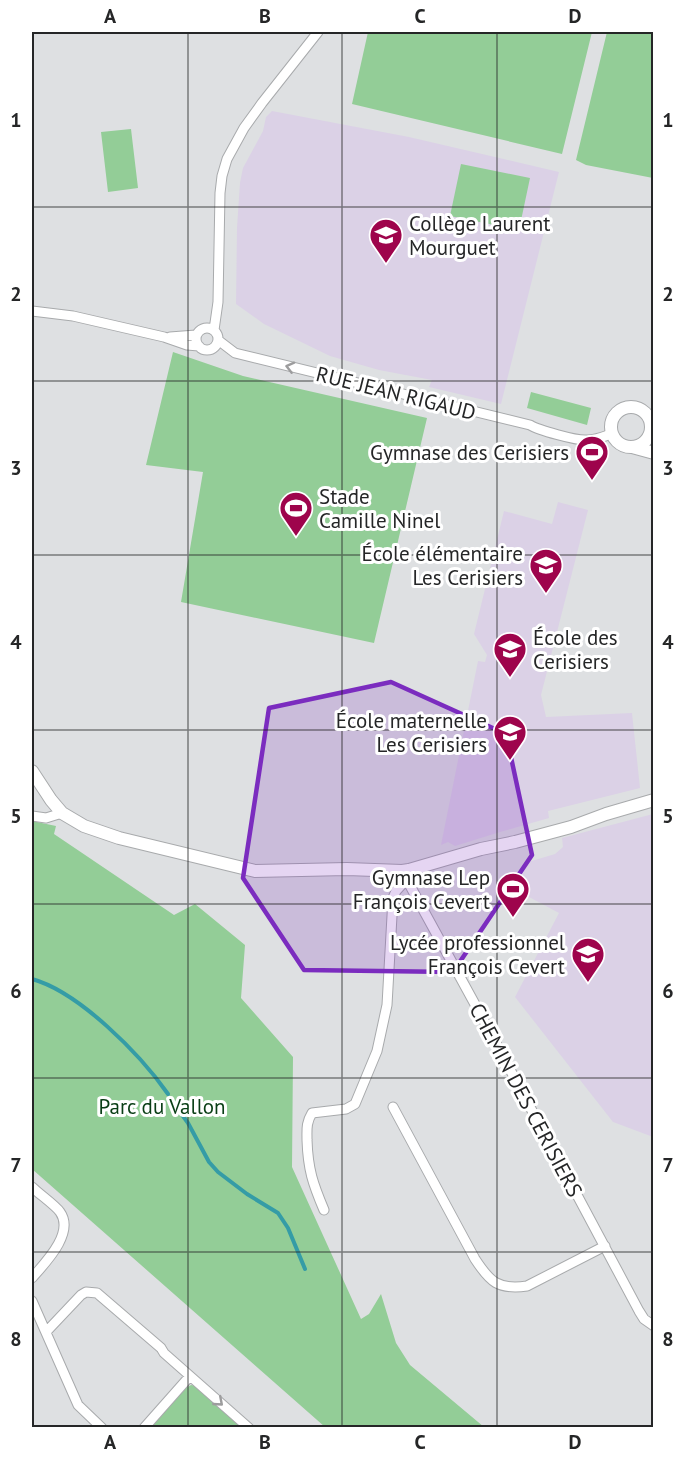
<svg xmlns="http://www.w3.org/2000/svg" width="685" height="1459" font-family="'PT Sans',sans-serif">
  <style>
    .education { fill: #dbd1e6 }
    .green { fill: #93cd97 }
    .lines { fill: none; stroke-linecap: round; stroke-linejoin: round }
    .stream { stroke: #359ca6; stroke-width: 4 }
    .street-casing { stroke: #a8aaac; stroke-width: 11 }
    .secondary-casing { stroke: #a8aaac; stroke-width: 14 }
    .street { stroke: #fff; stroke-width: 9 }
    .secondary { stroke: #fff; stroke-width: 12 }
    .oneway { stroke: #9d9d9e }
    .marked { fill: #7b2cbf; fill-opacity: 0.2; stroke: #7b2cbf; stroke-width: 4.5; stroke-linejoin: round }
    .grid { fill: none; stroke: #252627; stroke-width: 1.5; stroke-opacity: 0.55 }
    .labels { text-anchor: middle; dominant-baseline: central; stroke-width: 6; stroke-linejoin: round; paint-order: stroke }
    .poi-label { font-size: 21px; fill: #252627; stroke: #fff; text-anchor: end }
    .street-label { font-size: 21px; fill: #252627; stroke: #fff }
    .park-label { font-size: 21px; fill: #093e15; stroke: #fff }
    .neatline { fill: none; stroke: #252627; stroke-width: 2 }
    .grid-label { font-size: 20px; text-anchor: middle; font-weight: bold; fill: #252627 }
  </style>
  <rect width="100%" height="100%" fill="#dee0e2"/>
  <!-- education -->
  <path class="education" d="M272,111L409,137L559,172L501,404L429,387L432,380L379,370L330,356L264,324L236,304L237,228L240,183L243,168L263,131L266,117Z
    M558,502L588,510L541,695L546,717L632,713L640,788L548,811L549,818L500,832L455,846L448,842L441,845L478,661L485,662L487,655L474,634L504,511L552,524Z
    M653,814H654L653,1137L613,1122L515,997L559,913L516,890L525,863L555,854L563,847L562,838Z"/>
  <!-- green -->
  <path class="green" d="M368,32H592L562,154L352,104Z
    M607,32H653V178L586,165L576,160Z
    M131,129L138,188L108,192L101,132Z
    M461,164L530,178L519,230L450,216Z
    M173,352L243,376L427,418L374,643L181,602L203,472L146,465Z
    M531,392L591,408L587,425L527,408Z
    M32,821L56,826L54,834L174,915L195,904L245,945L241,998L293,1057L292,1167L361,1319L369,1314L381,1294L396,1343L410,1365L484,1427H325L32,1169Z
    M191,1385L196,1386L238,1423L235,1428H150L184,1389Z"/>
  <g class="lines">
    <!-- stream -->
    <path class="stream" d="M32,979C79,992 140,1054 168,1094
      M180,1112L188,1123L209,1162L218,1172L247,1194L278,1213L288,1228L305,1269"/>
    <defs>
      <path id="street" d="M32,311L73,316L164,337L187,345L199,346
        M196 339a11 11 0 1 1 22 0a11 11 0 1 1-22 0Z
        M214,330L218,302L220,193L222,176L227,159L244,128L262,103L318,32
        M170,337L196,335
        M218,340L235,353L530,425C538,430 577,441 587,440C596,440 603,437 611,434
        M32,816L46,818L62,813
        M402,871L483,1019L639,1311L644,1319L654,1326
        M393,1107L475,1259C490,1282 498,1290 527,1286L605,1246
        M32,1187C39,1194 55,1205 60,1212C75,1233 45,1263 32,1278
        M324,1210C313,1184 308,1170 307,1140C307,1129 306,1123 312,1113L346,1109L355,1104L377,1051L387,1005L393,898L396,891L406,880
        M32,1301L78,1405L102,1428
        M46,1332L81,1295L86,1292L97,1293L161,1348L164,1353L249,1428
        M144,1428L190,1376"/>
      <path id="secondary" d="M611 427a20 20 0 1 1 40 0a20 20 0 1 1-40 0Z
        M632,447L654,453
        M32,771L51,800L62,813L84,826L119,838L255,871L347,869L402,871L409,870L481,849L515,842L571,827L606,814L654,800"/>
    </defs>
    <!-- street casing -->
    <use href="#street" class="street-casing"/>
    <!-- secondary casing -->
    <use href="#secondary" class="secondary-casing"/>
    <!-- street -->
    <use href="#street" class="street"/>
    <!-- secondary -->
    <use href="#secondary" class="secondary"/>
  </g>
  <!-- one-way arrows -->
  <defs><path id="oneway-chevron" d="M-2-3.5L2.5 0L-2 3.5" fill="none" stroke-width="1.6" stroke-linecap="round" stroke-linejoin="round" transform="scale(1.5)"/></defs>
  <g class="oneway">
    <use href="#oneway-chevron" transform="translate(290 367) rotate(-166)"/>
    <use href="#oneway-chevron" transform="translate(219 1402) rotate(41)"/>
  </g>
  <!-- marked area -->
  <path class="marked" d="M391,682L506,734L532,855L453,972L304,970L243,878L269,708Z"/>
  <!-- grid -->
  <path class="grid" d="M188,32V1428M342,32V1428M497,32V1428M32,207H654M32,381H654M32,555H654M32,730H654M32,904H654M32,1078H654M32,1252H654"/>
  <!-- icons -->
  <defs>
    <symbol id="school-pin" viewBox="-11 -11 22 30"><path d="M0 17L-7.5 6A9.5 9.5 0 1 1 7.5 6Z" fill="#9e044c" stroke="#fff"/><path d="M0-5L7-2L0 1L-7-2ZM-4 1L0 2.5L4 1V4Q0 6-4 4Z" fill="#fff"/></symbol>
    <symbol id="stadium-pin" viewBox="-11 -11 22 30"><path d="M0 17L-7.5 6A9.5 9.5 0 1 1 7.5 6Z" fill="#9e044c" stroke="#fff"/><path d="M0-5a6.5 5 0 1 0 0 10a6.5 5 0 1 0 0-10ZM-3.5-1.8h7v3.6h-7Z" fill="#fff"/></symbol>
  </defs>
  <g fill-rule="evenodd">
    <use href="#school-pin" x="367" y="216" width="38" height="52"/>
    <use href="#stadium-pin" x="573" y="433" width="38" height="52"/>
    <use href="#stadium-pin" x="277" y="489" width="38" height="52"/>
    <use href="#school-pin" x="527" y="546" width="38" height="52"/>
    <use href="#school-pin" x="491" y="630" width="38" height="52"/>
    <use href="#school-pin" x="491" y="713" width="38" height="52"/>
    <use href="#stadium-pin" x="494" y="870" width="38" height="52"/>
    <use href="#school-pin" x="569" y="935" width="38" height="52"/>
  </g>
  <g class="labels">
    <!-- poi labels -->
    <g class="poi-label">
      <text x="409" y="223" text-anchor="start">Collège Laurent<tspan x="409" dy="24">Mourguet</tspan></text>
      <text x="569" y="452">Gymnase des Cerisiers</text>
      <text x="319" y="496" text-anchor="start">Stade<tspan x="319" dy="24">Camille Ninel</tspan></text>
      <text x="523" y="553">École élémentaire<tspan x="523" dy="24">Les Cerisiers</tspan></text>
      <text x="533" y="637" text-anchor="start">École des<tspan x="533" dy="24">Cerisiers</tspan></text>
      <text x="487" y="720">École maternelle<tspan x="487" dy="24">Les Cerisiers</tspan></text>
      <text x="490" y="877">Gymnase Lep<tspan x="490" dy="24">François Cevert</tspan></text>
      <text x="565" y="942">Lycée professionnel<tspan x="565" dy="24">François Cevert</tspan></text>
    </g>
    <!-- street labels -->
    <g class="street-label">
      <text transform="translate(396 393) rotate(14)">RUE JEAN RIGAUD</text>
      <text transform="translate(526 1100) rotate(62)">CHEMIN DES CERISIERS</text>
    </g>
    <!-- park labels -->
    <g class="park-label">
      <text x="162" y="1106">Parc du Vallon</text>
    </g>
  </g>
  <!-- border -->
  <rect width="685" height="1459" fill="none" stroke="#ffffff" stroke-width="66"/>
  <rect x="33" y="33" width="619" height="1393" class="neatline"/>
  <g class="grid-label">
    <text x="110" y="23">A</text>
    <text x="265" y="23">B</text>
    <text x="420" y="23">C</text>
    <text x="575" y="23">D</text>
    <text x="16" y="127">1</text>
    <text x="668" y="127">1</text>
    <text x="16" y="301">2</text>
    <text x="668" y="301">2</text>
    <text x="16" y="475">3</text>
    <text x="668" y="475">3</text>
    <text x="16" y="649">4</text>
    <text x="668" y="649">4</text>
    <text x="16" y="823">5</text>
    <text x="668" y="823">5</text>
    <text x="16" y="998">6</text>
    <text x="668" y="998">6</text>
    <text x="16" y="1172">7</text>
    <text x="668" y="1172">7</text>
    <text x="16" y="1346">8</text>
    <text x="668" y="1346">8</text>
    <text x="110" y="1449">A</text>
    <text x="265" y="1449">B</text>
    <text x="420" y="1449">C</text>
    <text x="575" y="1449">D</text>
  </g>
</svg>
